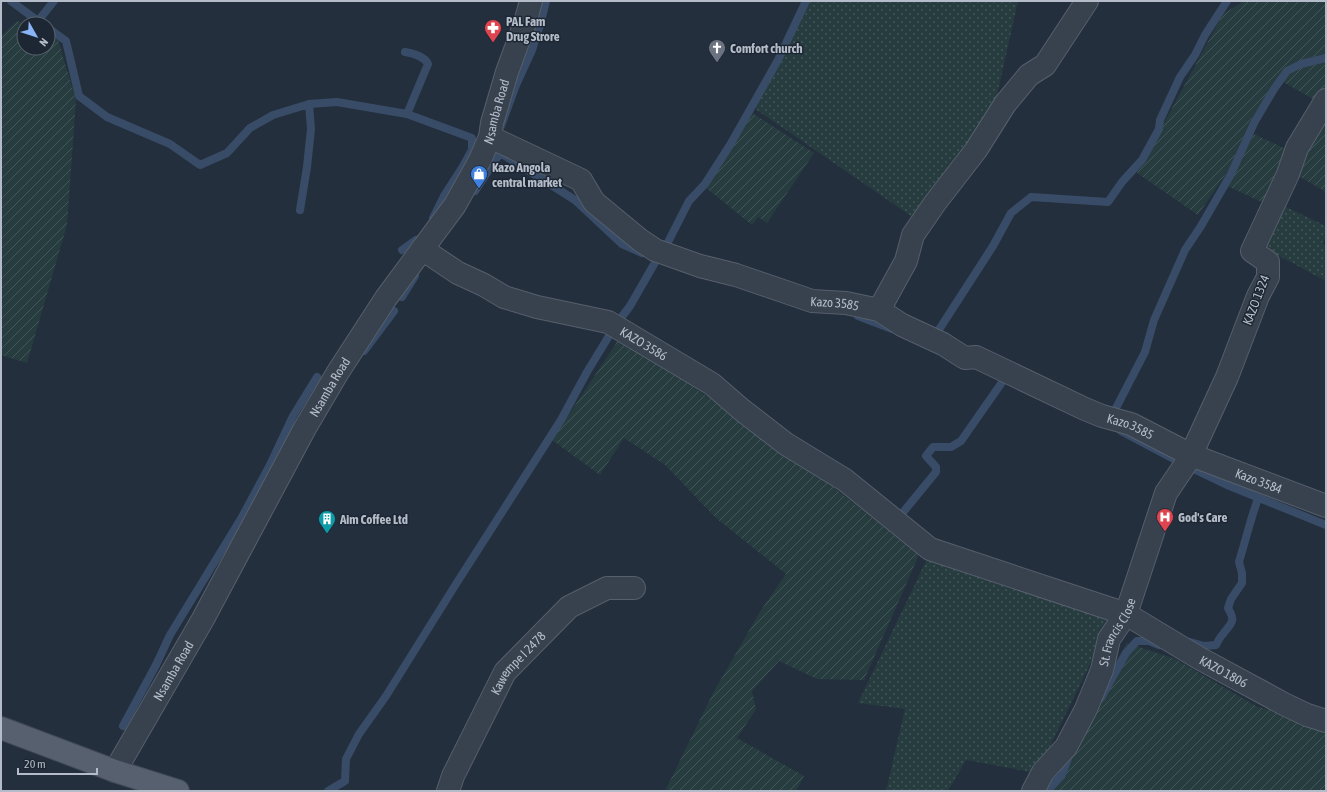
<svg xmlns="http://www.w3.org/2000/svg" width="1327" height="792" font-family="'Asap Condensed',sans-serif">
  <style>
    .grass { fill: url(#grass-dots) }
    .garden { fill: url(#garden-furrows) }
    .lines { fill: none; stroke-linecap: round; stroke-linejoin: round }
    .stream { stroke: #394c67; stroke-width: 8 }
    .minor-casing { stroke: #565f6c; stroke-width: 24 }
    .primary-casing { stroke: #414a57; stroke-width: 24 }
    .minor { stroke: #38414e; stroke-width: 22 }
    .primary { stroke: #56606e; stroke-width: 22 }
    .labels { text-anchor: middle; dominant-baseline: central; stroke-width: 3; stroke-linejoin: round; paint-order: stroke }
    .poi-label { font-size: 13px; font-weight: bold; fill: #b4bcc9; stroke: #1d2633; text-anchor: start }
    .street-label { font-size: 13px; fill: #b4bcc9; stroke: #1d2633 }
  </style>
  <defs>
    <pattern id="grass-dots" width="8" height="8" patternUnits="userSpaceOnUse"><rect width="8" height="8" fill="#263c3f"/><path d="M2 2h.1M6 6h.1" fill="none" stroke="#435659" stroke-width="1.8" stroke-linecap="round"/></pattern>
    <pattern id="garden-furrows" width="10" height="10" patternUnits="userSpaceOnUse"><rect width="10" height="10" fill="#263c3f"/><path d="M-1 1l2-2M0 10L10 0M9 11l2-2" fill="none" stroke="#435659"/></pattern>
  </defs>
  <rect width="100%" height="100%" fill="#242f3e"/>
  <!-- grass -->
  <path class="grass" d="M805,1H1018L993,113L914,218L754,108Z
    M1282,205L1326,226V237L1322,243L1326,246V278L1324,280L1259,245Z
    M928,557L1113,617L1037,773L966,760L948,791H886L905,709L858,703Z"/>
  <!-- garden -->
  <path class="garden" d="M1244,1H1326V92L1320,103L1278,79L1250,121L1229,169L1198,215L1137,173L1223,14Z
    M17,21L26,24H24V48H48V35L58,40L76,100L67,225L27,363L1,355V36Z
    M751,112L814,153L767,223L758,217L752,225L705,187Z
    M1326,114V192L1295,174Z
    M1252,133L1288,150L1264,203L1227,186Z
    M621,336L813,471L919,555L864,680L817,679L779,661L752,691L756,709L737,738L804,776L796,791H665L713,693L761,610L786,574L716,518L665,465L624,438L600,475L552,440Z
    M1127,643L1175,659L1258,707L1326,725V791H1040Z"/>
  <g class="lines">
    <!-- stream -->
    <path class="stream" d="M11,1L42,24
      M38,21L54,1
      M48,28L66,41L79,96L107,117L170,144L200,165L227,153L250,128L273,115L309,104L337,102L407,114L472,138V150L462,168L444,196L433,218
      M405,52C413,53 425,57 428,64L407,114
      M501,126L516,85L532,50L540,25L546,1
      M499,152L575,200L622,244L642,253
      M475,191L500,153
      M300,210L307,167L311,129L309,104
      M665,248L689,201L705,184L730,145L778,60L806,1
      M402,250L416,240L421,239L423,237
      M402,297L415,276
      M858,316L892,329
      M933,339L993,246L1011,213L1031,197L1108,202L1122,182L1142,160L1159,129L1160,120L1180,77L1195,55L1205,35L1227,1
      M364,351L394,311
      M1109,416L1116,408L1145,352L1154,320L1185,250L1201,226L1231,174L1254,123L1274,89L1287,71L1301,64L1326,58
      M1121,431L1185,465L1227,485L1326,525
      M900,516L936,472V467L926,456L933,447H951L961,441L1005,378
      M1190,646V642L1204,646L1216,645C1218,641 1220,637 1223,634C1232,622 1236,622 1228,608L1231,599L1242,583V573L1239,562L1251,520L1258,498
      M1101,698L1126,653L1137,641H1149L1159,645
      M123,726L156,665L170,635L242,517L270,465L293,416L317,377
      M328,791L345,781L346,759L359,734L386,696L456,584L561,420L587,372L615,326L630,306L657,259
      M1047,791L1062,775L1070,753"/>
    <defs>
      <g id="minor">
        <path id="s1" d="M490,137L581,180L594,202L640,240L655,250L700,266L736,275L812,301L846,303L879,310L902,325L943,344L965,358L976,357L1085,409L1102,416L1131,424L1191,455L1326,506"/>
        <path id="s2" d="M422,249L458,273L484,285L504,297L537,307L608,322L712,384L742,410L786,444L845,480L930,549L1126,614L1199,658L1284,704L1307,715L1326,721"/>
        <path d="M879,310L906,261L913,235L935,203L976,150L1005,104L1029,75L1045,65L1087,1"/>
        <path id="s3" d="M115,771L203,619L305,428L338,372L386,298L455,205L480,160L490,137L492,123L507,72L525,23L531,1"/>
        <path id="s4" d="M448,791L453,776L505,672L569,607L607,588H634"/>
        <path id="s5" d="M1033,791L1043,772L1066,747L1086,709L1102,670L1109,639L1126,614L1166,493L1185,465L1191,455L1227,377L1258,296L1268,277V262L1252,251L1288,174L1297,148L1326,100"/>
      </g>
      <path id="primary" d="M1,728L115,771L178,791"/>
    </defs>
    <!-- minor casing -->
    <use href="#minor" class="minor-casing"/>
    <!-- primary casing -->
    <use href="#primary" class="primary-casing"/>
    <!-- minor -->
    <use href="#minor" class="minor"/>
    <!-- primary -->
    <use href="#primary" class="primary"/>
  </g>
  <!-- icons -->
  <defs>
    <symbol id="pharmacy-pin" viewBox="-11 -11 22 30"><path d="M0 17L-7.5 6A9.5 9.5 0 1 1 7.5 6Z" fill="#e0444e" stroke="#1d2633"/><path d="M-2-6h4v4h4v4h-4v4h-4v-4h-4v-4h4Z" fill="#fff"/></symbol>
    <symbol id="church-pin" viewBox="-11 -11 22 30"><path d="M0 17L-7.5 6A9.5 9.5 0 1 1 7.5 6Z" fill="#6b7280" stroke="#1d2633"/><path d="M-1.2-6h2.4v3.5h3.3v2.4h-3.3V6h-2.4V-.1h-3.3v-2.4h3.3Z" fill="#fff"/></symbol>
    <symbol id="shop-pin" viewBox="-11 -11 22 30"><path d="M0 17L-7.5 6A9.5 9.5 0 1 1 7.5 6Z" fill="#3f7fe0" stroke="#1d2633"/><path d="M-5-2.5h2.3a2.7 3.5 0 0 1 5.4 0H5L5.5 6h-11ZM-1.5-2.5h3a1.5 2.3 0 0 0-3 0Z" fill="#fff"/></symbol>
    <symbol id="hospital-pin" viewBox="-11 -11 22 30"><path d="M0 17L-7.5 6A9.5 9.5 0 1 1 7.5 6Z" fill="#e0444e" stroke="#1d2633"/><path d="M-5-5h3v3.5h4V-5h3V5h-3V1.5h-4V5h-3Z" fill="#fff"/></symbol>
    <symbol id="building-pin" viewBox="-11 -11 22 30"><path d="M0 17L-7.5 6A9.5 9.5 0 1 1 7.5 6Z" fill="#0f9aa8" stroke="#1d2633"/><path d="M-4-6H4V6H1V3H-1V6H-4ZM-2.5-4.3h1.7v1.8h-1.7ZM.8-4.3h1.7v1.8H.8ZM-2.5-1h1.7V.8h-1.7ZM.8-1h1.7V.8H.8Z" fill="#fff"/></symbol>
  </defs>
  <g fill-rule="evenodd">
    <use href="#pharmacy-pin" x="483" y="18" width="20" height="27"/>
    <use href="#church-pin" x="707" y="38" width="20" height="27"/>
    <use href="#shop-pin" x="469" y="164" width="20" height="27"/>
    <use href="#hospital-pin" x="1155" y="507" width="20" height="27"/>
    <use href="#building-pin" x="317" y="509" width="20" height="27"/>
  </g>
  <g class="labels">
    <!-- poi labels -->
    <g class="poi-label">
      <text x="506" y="21">PAL Fam<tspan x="506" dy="15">Drug Strore</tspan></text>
      <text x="730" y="48">Comfort church</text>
      <text x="492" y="167">Kazo Angola<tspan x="492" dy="15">central market</tspan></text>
      <text x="1178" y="517">God's Care</text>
      <text x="340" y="519">Aim Coffee Ltd</text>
    </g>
    <!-- street labels -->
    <g class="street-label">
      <text stroke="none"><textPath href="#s3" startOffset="764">Nsamba Road</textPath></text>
      <text transform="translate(1256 300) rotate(-69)">KAZO 1324</text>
      <text stroke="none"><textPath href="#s1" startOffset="392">Kazo 3585</textPath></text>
      <text stroke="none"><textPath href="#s2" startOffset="244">KAZO 3586</textPath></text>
      <text stroke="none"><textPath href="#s3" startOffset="440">Nsamba Road</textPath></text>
      <text stroke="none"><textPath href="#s1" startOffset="716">Kazo 3585</textPath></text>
      <text stroke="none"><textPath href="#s1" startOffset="856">Kazo 3584</textPath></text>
      <text stroke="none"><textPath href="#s5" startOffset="182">St. Francis Close</textPath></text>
      <text stroke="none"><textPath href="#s4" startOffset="147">Kawempe I 2478</textPath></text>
      <text stroke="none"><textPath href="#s3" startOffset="116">Nsamba Road</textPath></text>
      <text stroke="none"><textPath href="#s2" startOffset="917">KAZO 1806</textPath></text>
    </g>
  </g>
  <!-- border -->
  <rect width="1327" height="792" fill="none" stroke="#b4bcc9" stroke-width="4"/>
  <!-- north arrow -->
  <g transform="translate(36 36) rotate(129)"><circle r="19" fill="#1d2633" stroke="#59626f"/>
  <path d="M0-3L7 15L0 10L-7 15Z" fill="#8ab4f8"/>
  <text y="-6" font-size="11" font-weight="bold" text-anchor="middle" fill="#b4bcc9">N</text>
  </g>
  <!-- scale -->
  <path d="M18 768v6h79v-6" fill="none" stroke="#b4bcc9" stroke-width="2"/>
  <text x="24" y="768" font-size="12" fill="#b4bcc9" stroke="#1d2633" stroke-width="3" paint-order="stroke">20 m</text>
</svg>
